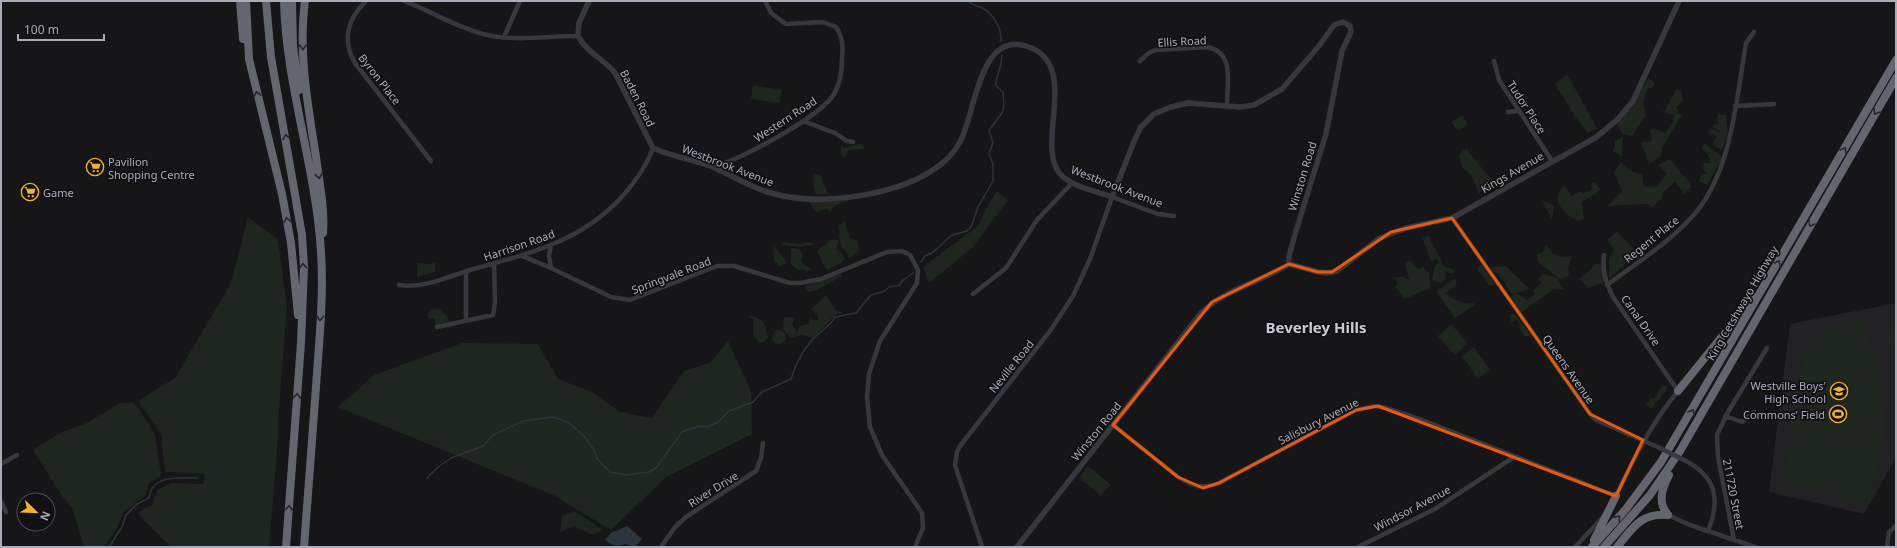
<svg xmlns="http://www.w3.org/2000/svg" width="1897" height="548" font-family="'Noto Sans',sans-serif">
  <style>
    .built { fill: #222225 }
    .green { fill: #1e261f }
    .water { fill: #2c353c }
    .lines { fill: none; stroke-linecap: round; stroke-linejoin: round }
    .stream { stroke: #2c353c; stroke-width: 1.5 }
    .minor { stroke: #37383d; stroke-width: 4.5 }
    .tertiary { stroke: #37383d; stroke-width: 5.5 }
    .motorway { stroke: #63666e; stroke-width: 8 }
    .minor-bridge { stroke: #37383d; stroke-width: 4.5 }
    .oneway { stroke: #26262a }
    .marked { fill: none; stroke: #e8590c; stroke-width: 3; stroke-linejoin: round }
    .labels { text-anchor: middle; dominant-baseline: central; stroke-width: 3.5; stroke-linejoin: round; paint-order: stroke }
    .street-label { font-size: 11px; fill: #a8adb8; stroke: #111113 }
    .poi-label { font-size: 11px; fill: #a8adb8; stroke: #111113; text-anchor: start }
    .district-label { font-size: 15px; font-weight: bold; fill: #c9ccd4; stroke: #111113 }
  </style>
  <rect width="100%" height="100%" fill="#161618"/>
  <!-- built -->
  <path class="built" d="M1896,303V458L1864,514L1769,492L1790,324Z"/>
  <!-- green -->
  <path class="green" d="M1567,74L1597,128L1588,133L1574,115L1555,84Z
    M1648,78L1655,83L1653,87L1648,89L1643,102L1646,115L1632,136L1623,134L1617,125L1641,91Z
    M753,85L782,90L779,103L751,99Z
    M1676,90H1681L1683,100L1676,108L1678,110L1677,113L1674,111L1673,115L1668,114L1662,111L1665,110Z
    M1674,112L1682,115L1662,148L1661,156L1649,164L1641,142L1651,141L1652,136L1649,130L1657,129L1665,133L1674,120Z
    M1719,114L1726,115L1728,133L1722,150L1712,145L1717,136L1707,133L1710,129L1720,132V131L1712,127L1716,124H1719L1716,119Z
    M1462,115L1468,124L1458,131L1451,122Z
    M1623,137L1622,156L1612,151L1615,147V141Z
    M863,143L864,149L849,150L845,158L840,153L842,145L844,148Z
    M1704,143L1721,156V160L1707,185L1699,181L1701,174H1707L1703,169L1704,163H1710V158L1702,148Z
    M1466,148L1488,176L1496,181L1479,193C1475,183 1472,173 1462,168L1459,155Z
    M1670,159L1692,186L1684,194L1675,181L1663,193L1662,198L1653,207L1646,204L1607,206L1622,191L1614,173L1621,162L1629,170L1642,175L1644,187L1657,186L1667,174L1658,165Z
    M820,174L828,194L816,195L813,184L814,175Z
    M1594,182L1601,190L1582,202L1584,219L1578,221C1564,214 1548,199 1565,185L1571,196L1580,191L1583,193L1591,190L1592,183Z
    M997,191L1008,200L972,248L929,283L923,267L978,226L986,208Z
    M1538,194L1542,201L1552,204L1554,207L1552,219Z
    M855,198L835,206L830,212L827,209L815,212L809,202Z
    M248,217L278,240L287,308L280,394L277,452L269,547H171L137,513L152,505L157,490L171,483L203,484L205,474L165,472L161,434L138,401L175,378L231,283Z
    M844,220L850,238L857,241L860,250L849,258L847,252L841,247L839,234H842L840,233L838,225L842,224Z
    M1617,231L1637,253L1609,279V259L1614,250L1607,240Z
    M1428,235L1444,266L1454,270L1452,274L1445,271L1446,279L1440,283L1432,280L1434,268L1439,261L1437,259L1431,261L1423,240V238Z
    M829,240H839L836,249L845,258L841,263L828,270L825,268L817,250L827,244Z
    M782,242L799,244L812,242L813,245L800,247L783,245Z
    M773,245L788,263L779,266L774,260Z
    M1546,245C1553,256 1559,258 1572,256L1568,268L1569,276L1560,279L1538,262L1537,254L1543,252Z
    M791,248L800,249L803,256L800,261L811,269L806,272L804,269L798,270L791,264Z
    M1410,260L1418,269L1423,267L1429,273L1430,288L1405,299L1394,286L1397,285L1396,277H1403L1409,280L1405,264Z
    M436,262L435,272L417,277V263L432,264Z
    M1595,263L1602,265L1604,278L1602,285L1600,283L1589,288L1579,279L1590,271Z
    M1481,264L1495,284L1490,286L1477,269Z
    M1506,266L1529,289L1517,293L1527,300L1535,294L1533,291L1542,282L1538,279L1544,274L1557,278L1563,289H1554L1521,313L1511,299L1512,295L1516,293L1512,294L1498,273L1492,272L1491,267Z
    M840,274L842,276L817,290L808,292L805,286Z
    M1455,279L1457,285L1446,293C1454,300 1464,305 1474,303V305L1455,318L1436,291Z
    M826,295L836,311L842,312V314L837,313L813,338L802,335L790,338L783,329L784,317L794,318L792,325L797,332L800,326L809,324L810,316L812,320H818V317L811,309Z
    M439,309L448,317L449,322L435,325V318L429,319L427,314L432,310Z
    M1514,313L1531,335L1525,337L1519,328L1520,324L1516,320L1511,322L1510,315Z
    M748,316C762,317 766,323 768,337L764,342L760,343L753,335V319Z
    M1863,316C1872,352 1886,390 1885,427C1884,453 1873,479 1865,504L1782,480L1794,426L1789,425L1808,340L1846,322Z
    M1451,324L1468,343L1455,355L1438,336Z
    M772 337a7 7 0 1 1 14 0a7 7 0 1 1-14 0Z
    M1896,330V345L1889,347L1885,333Z
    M728,341L751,391L752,434L666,477L611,530L553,495L338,407L374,375L462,343L538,344L558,379L592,392L620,412L652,418L684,371L710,363Z
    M1474,347L1490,370L1478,379L1462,356Z
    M1662,386H1667L1666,392L1663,394L1651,409L1646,405L1651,398L1654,399Z
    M134,402L155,434L161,476L149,483L145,496L123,512L117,528L104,547H84L72,508L62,496L33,450L62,432L87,423L120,403Z
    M1088,466L1111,485L1101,496L1079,478Z
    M574,511L603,530L593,535L574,526L560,532L562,516Z"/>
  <!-- water -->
  <path class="water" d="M627,526L642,539L635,547L625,544C617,548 612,545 605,540L611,533Z"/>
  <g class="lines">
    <!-- stream -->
    <path class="stream" d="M968,1C973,6 976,5 982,8C993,13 1002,29 1001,41
      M921,262L925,256L932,253L952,235L967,231L971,227L978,207L993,181V164L989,154L993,143L989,130L1002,113L1004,106L1003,92L996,86V81L1001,64L1002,55
      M427,478L438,467L451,458L483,446L493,435L523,421L554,417L569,423L584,436L594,450L597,459L610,472L626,475L649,472L656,468L682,432L699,426L708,427L718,422L729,411L753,402L762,392L791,379C795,366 803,350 812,340C819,332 830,327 835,317L856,313L871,295L885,291L889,287L900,285L903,280L913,273
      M109,547L122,527L126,515L137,504L149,498C152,474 179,478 198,478"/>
    <!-- minor -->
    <path class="minor" d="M366,1C347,19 342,41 355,63L431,161
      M404,1C433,12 461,30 492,36C520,41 550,36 578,36
      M504,37L520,1
      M1140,61L1149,53L1155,50L1207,47C1235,52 1227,83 1227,105
      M1494,61L1499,80L1552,161
      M1735,106L1774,104
      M1508,112L1519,111
      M803,121L835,133L847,141L853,142
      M712,167C740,160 814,120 832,97C840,86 842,72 842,59C843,47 843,37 836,27L823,22L786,24L771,13L765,1
      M1452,218L1590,414L1596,420L1660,448
      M551,245L549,256L551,268
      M522,256L551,268L611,297L630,300L717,266H734L790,283H800L821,279L887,252L902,251L910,255L918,270L917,283L880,341L869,374L867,397L870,427L882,455L922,513L923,528L915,547
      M399,285C422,289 447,277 470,270C530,253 584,242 627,191C638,177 647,165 653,148
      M1607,285C1635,264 1667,244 1691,218C1732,174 1736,101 1746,43L1754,32
      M973,294L1006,268L1037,220L1072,183
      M466,320V271
      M437,327L493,315L495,303L494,263
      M1725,416L1742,422L1754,412
      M1113,425L1178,477C1193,487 1203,489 1219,483L1356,410L1374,406L1386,408L1422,420L1616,496C1634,458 1651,424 1678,391L1613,297C1606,283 1602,271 1604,255
      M1684,460C1716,476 1721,499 1708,531
      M1,464L17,455
      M1,501L6,512
      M1668,515L1690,525L1755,547
      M1734,540L1718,457L1717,435L1728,412L1767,348
      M661,547L675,527L686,517L756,471L761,458L763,443
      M982,547L955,465L957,452L960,446L1050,331L1073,296L1090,259L1112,197L1158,214L1174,216
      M1358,547L1435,509L1514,457
      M1575,547L1604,516
      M1887,547L1889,532L1896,526"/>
    <!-- tertiary -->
    <path class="tertiary" d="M589,1L579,23L578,36C586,52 604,59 615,73L653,148C670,156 691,159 710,166C730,174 749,187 771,193C819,207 900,196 940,165C948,159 955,151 960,142C975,115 979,31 1026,46C1083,63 1033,147 1061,175C1073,187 1096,191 1112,197L1135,139L1141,127L1154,114L1171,107L1188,103L1240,107L1254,105L1282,89L1319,46L1334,25L1343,22L1350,26L1351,32L1342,51L1326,134L1296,231L1289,256V264
      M1289,264L1318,272L1327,273L1337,271L1380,238L1406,228L1452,218L1595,138L1617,120L1633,101L1679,1
      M1017,547L1201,313C1226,288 1260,283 1289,264"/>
    <!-- motorway -->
    <path class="motorway" d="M240,1L243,39
      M246,1L249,59L282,194L291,243L298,315
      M266,1L271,57L302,235L304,267L301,343L286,547
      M284,1C286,86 316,167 321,252C324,297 319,342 316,387C312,441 308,494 304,547
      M292,1L293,46L299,90
      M305,1C298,52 308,106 316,157C319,182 325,207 323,233
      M1678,391L1754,297
      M1668,515C1657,502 1662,489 1669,475
      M1594,540L1616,496
      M1592,547L1626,509L1661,462L1896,60
      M1604,547L1650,495L1680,451L1896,78
      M1617,547C1632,529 1641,512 1668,515"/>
    <!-- minor-bridge -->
    <path class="minor-bridge" d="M1660,448L1684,460"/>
  </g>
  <!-- one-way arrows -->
  <defs><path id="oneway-chevron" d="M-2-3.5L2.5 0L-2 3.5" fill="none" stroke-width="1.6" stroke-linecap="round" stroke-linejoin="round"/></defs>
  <g class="oneway">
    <use href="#oneway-chevron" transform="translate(303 47) rotate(88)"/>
    <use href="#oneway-chevron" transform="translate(257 94) rotate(-103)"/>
    <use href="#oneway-chevron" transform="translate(1876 112) rotate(120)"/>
    <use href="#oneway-chevron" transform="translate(286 137) rotate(-100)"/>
    <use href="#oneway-chevron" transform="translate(1844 150) rotate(-60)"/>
    <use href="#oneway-chevron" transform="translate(319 176) rotate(81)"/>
    <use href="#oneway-chevron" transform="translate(287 220) rotate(-101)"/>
    <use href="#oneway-chevron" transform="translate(1811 224) rotate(120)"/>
    <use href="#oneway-chevron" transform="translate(1778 263) rotate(-60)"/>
    <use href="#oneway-chevron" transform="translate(303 266) rotate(-92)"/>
    <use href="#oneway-chevron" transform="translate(320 318) rotate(93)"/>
    <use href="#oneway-chevron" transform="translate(297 396) rotate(-86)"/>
    <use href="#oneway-chevron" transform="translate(1692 412) rotate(-60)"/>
    <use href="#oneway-chevron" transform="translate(289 508) rotate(-86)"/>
    <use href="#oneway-chevron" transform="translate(1618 518) rotate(-48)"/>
  </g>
  <!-- marked area -->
  <path class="marked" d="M1452,218L1590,414L1643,440L1616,496L1378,406L1356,410L1219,483L1203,488L1178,477L1113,425L1212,302L1289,264L1318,272H1332L1391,232Z"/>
  <!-- icons -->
  <defs>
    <symbol id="supermarket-ring" viewBox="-11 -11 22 22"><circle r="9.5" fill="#111113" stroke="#f2b134" stroke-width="1.5"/><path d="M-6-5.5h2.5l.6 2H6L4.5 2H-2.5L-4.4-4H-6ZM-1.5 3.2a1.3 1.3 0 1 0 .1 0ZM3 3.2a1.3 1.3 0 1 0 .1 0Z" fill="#f2b134"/></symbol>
    <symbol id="school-ring" viewBox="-11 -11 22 22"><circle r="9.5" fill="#111113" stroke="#f2b134" stroke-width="1.5"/><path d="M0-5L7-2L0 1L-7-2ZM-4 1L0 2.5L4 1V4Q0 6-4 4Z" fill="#f2b134"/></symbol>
    <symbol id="stadium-ring" viewBox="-11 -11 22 22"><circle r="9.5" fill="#111113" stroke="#f2b134" stroke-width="1.5"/><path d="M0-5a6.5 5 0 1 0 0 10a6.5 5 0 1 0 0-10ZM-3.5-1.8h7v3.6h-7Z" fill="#f2b134"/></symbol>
  </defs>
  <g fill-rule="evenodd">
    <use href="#supermarket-ring" x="85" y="157" width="20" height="20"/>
    <use href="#supermarket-ring" x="20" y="182" width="20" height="20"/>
    <use href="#school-ring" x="1829" y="381" width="20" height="20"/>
    <use href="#stadium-ring" x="1828" y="404" width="20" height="20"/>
  </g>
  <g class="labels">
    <!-- street labels -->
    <g class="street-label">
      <text transform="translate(1182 41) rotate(-3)">Ellis Road</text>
      <text transform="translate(380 79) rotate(52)">Byron Place</text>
      <text transform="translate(638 98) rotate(63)">Baden Road</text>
      <text transform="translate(1527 107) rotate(57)">Tudor Place</text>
      <text transform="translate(785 119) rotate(-33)">Western Road</text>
      <text transform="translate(728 165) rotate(21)">Westbrook Avenue</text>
      <text transform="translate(1512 172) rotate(-30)">Kings Avenue</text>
      <text transform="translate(1302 176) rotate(-73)">Winston Road</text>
      <text transform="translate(1117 186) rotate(21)">Westbrook Avenue</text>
      <text transform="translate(1651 239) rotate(-39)">Regent Place</text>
      <text transform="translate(519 245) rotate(-19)">Harrison Road</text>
      <text transform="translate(671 275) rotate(-21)">Springvale Road</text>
      <text transform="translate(1742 303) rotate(-60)">King Cetshwayo Highway</text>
      <text transform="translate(1641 320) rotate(55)">Canal Drive</text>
      <text transform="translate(1011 366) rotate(-51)">Neville Road</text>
      <text transform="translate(1569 369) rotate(55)">Queens Avenue</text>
      <text transform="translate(1318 421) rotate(-27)">Salisbury Avenue</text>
      <text transform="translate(1096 431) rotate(-51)">Winston Road</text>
      <text transform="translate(713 489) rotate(-32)">River Drive</text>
      <text transform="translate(1734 494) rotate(79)">211720 Street</text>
      <text transform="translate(1412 508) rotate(-28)">Windsor Avenue</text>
    </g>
    <!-- poi labels -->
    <g class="poi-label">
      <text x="108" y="161">Pavilion<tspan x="108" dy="13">Shopping Centre</tspan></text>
      <text x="43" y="192">Game</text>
      <text x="1826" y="385" text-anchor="end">Westville Boys'<tspan x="1826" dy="13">High School</tspan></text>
      <text x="1825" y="414" text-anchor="end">Commons’ Field</text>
    </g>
    <!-- district labels -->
    <g class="district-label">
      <text x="1316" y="327">Beverley Hills</text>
    </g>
  </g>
  <!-- border -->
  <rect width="1897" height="548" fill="none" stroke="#a8adb8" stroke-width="4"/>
  <!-- north arrow -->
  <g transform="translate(36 512) rotate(113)"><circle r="19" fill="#111113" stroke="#4d4f55"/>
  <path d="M0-3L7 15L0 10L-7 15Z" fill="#f2b134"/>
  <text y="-6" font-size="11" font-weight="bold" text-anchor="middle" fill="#a8adb8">N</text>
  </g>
  <!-- scale -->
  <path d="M18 34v6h86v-6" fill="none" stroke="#a8adb8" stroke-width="2"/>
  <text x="24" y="34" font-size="12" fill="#a8adb8" stroke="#111113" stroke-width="3" paint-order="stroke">100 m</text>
</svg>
